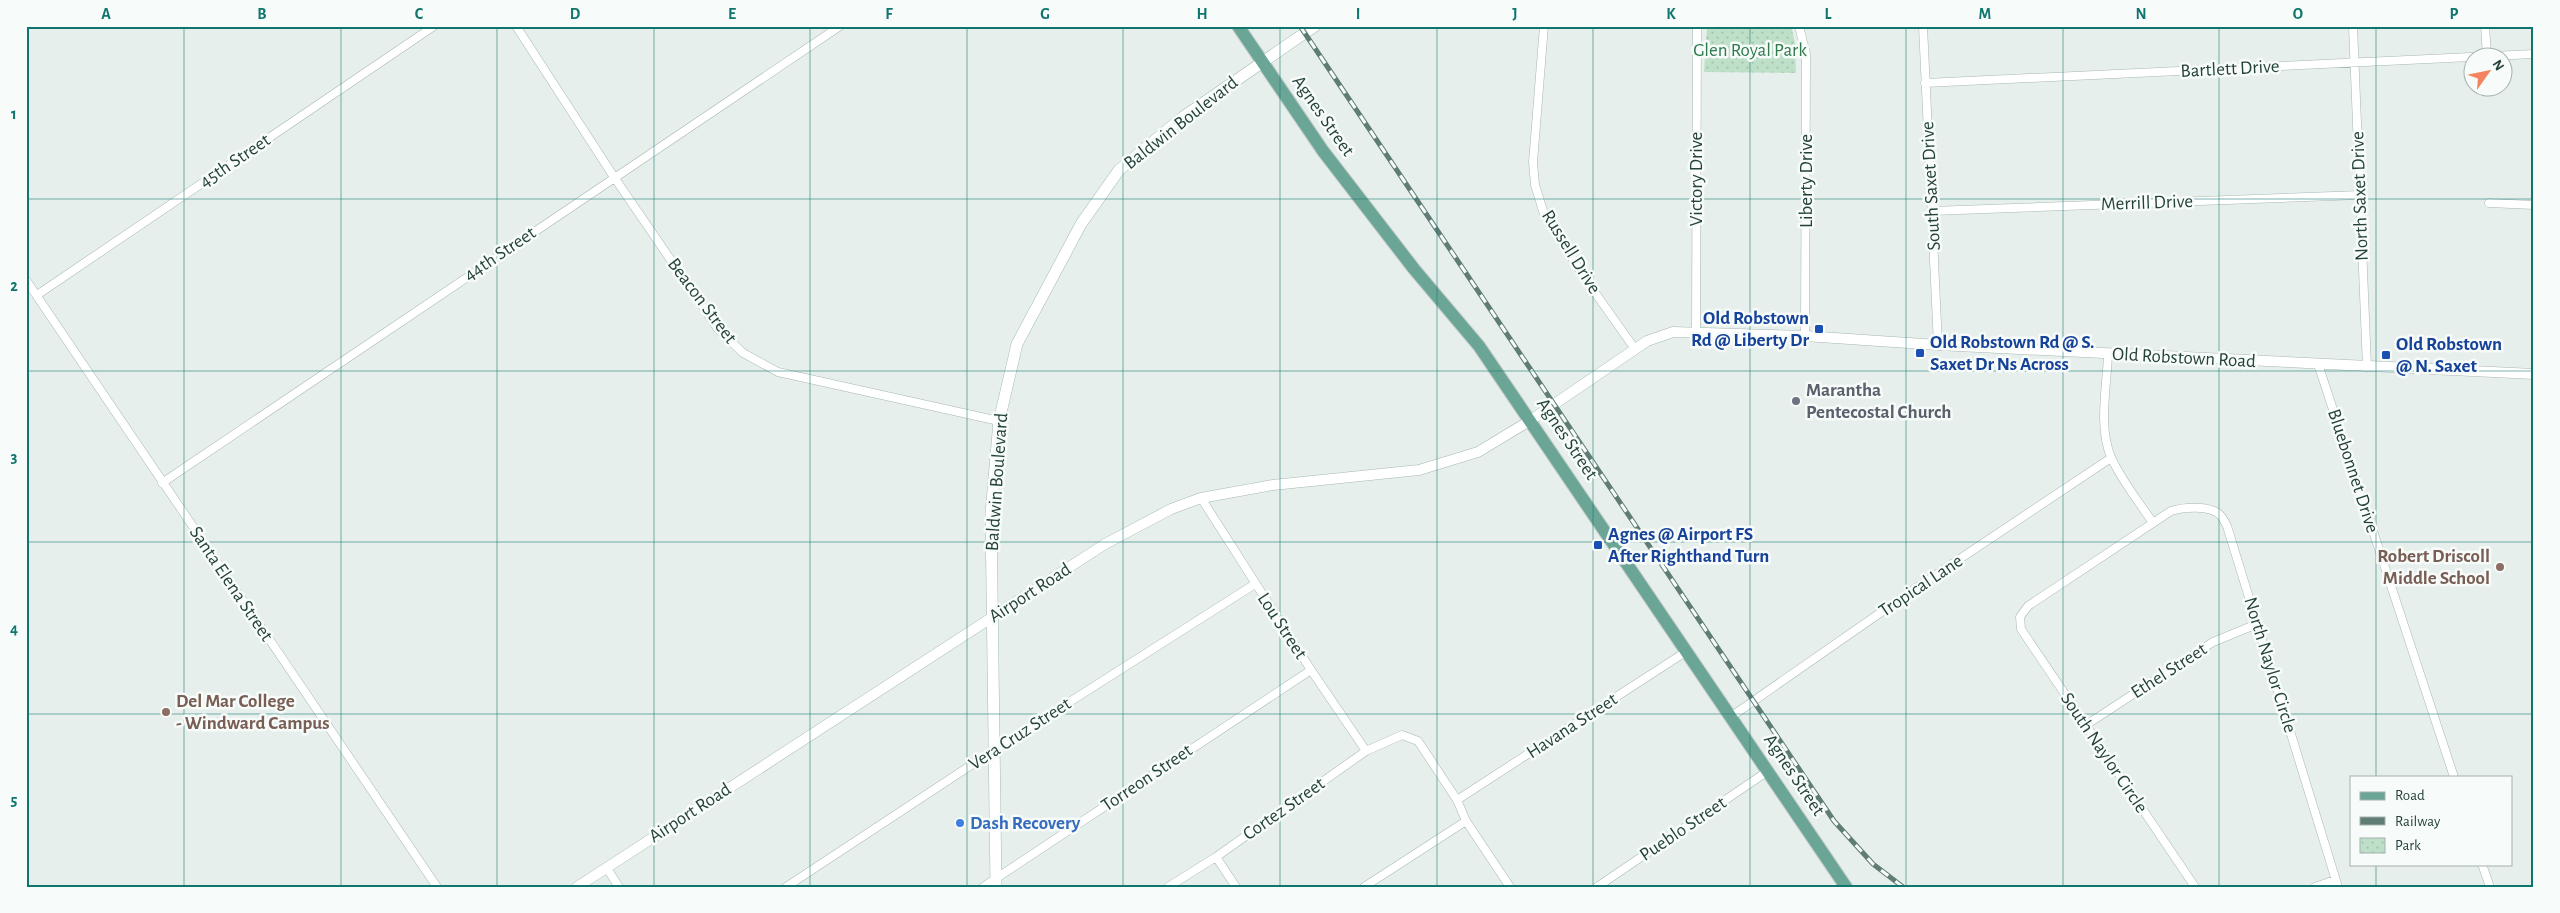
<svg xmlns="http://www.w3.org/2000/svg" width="2560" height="913" font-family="'Alegreya Sans',sans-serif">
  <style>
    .park { fill: url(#park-dots) }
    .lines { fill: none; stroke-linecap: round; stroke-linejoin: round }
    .minor-casing { stroke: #a8b8b2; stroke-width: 9 }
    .tertiary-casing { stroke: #a8b8b2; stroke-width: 11 }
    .secondary-casing { stroke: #a4bbb3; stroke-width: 12 }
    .primary-casing { stroke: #c2cac8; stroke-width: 14 }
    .minor { stroke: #fff; stroke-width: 8 }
    .tertiary { stroke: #fff; stroke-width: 10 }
    .secondary { stroke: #fff; stroke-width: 11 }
    .primary { stroke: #6aa596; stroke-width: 12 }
    .rail-casing { stroke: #5f7d75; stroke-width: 5 }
    .rail { stroke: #f7fbf9; stroke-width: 3; stroke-dasharray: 9; stroke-linecap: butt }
    .grid { fill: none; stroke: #0f766e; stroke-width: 1; stroke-opacity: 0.55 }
    .transit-dot { fill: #1a4fb4; stroke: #f7fbf9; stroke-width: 2 }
    .worship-dot { fill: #6b7280; stroke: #f7fbf9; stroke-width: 2 }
    .education-dot { fill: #8d6e63; stroke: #f7fbf9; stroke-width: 2 }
    .shop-dot { fill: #3f7fe0; stroke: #f7fbf9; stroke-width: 2 }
    .labels { text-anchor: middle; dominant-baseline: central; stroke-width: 5; stroke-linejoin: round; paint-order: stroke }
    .park-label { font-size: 19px; fill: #2d7a4b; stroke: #f7fbf9 }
    .street-label { font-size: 19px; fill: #24423a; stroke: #f7fbf9 }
    .transit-label { font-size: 19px; font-weight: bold; fill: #164399; stroke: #f7fbf9; text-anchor: start }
    .worship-label { font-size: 19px; font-weight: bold; fill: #5b616d; stroke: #f7fbf9; text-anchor: start }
    .education-label { font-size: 19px; font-weight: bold; fill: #785e54; stroke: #f7fbf9; text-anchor: end }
    .shop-label { font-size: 19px; font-weight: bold; fill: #366cbe; stroke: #f7fbf9; text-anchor: start }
    .neatline { fill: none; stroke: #0f766e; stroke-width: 2 }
    .grid-label { font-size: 16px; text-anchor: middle; font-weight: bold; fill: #0f766e }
  </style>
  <defs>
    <pattern id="park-dots" width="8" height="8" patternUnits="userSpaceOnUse" patternTransform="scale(1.25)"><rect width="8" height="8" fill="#bfe0c8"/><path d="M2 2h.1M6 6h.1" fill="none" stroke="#a4c1ad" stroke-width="1.8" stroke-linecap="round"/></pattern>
  </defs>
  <rect width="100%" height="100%" fill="#e6efeb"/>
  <!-- park -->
  <path class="park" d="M1707,26H1791L1795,43L1796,73L1704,72Z"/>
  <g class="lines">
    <defs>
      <path id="minor" d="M516,26L614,177L718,329L743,353L778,372L999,421
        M1544,26L1533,162L1535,185L1544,214L1586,280L1635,349
        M1799,26L1806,54L1805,336
        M1923,26L1938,345
        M2353,26L2367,367
        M2485,26L2487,56
        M1925,83L2534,54
        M2489,203L2534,205
        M1932,211L2361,195
        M26,280L437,887
        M37,295L434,26
        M1696,333L1697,26
        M2108,354C2107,386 2098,427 2111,457C2121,480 2139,502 2153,523
        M2318,364L2454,777
        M162,483L840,26
        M1201,498L1311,670L1366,751
        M1732,716L1913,590L2111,458
        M2086,725L2213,642L2257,624
        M1457,800L1687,651
        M1216,857L1236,887
        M2482,864L2490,887
        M606,867L619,887
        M786,887L994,750L1255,584
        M983,887L1311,670
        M1168,887L1216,857L1366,751L1402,735L1418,741L1457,800L1466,821L1510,887
        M1364,887L1466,821
        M1597,887L1768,771
        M2195,887L2021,629L2020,617L2028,606L2171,511C2183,507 2211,505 2220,515C2223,518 2225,522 2227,526L2338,887
        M2315,887L2335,880"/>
      <path id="tertiary" d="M577,887L1105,544L1171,509L1201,498L1273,485L1419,470L1478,452L1531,420L1647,341L1673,332L1805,336L1938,345L2534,374"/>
      <path id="secondary" d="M996,887L991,514L999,421L1017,344L1081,224L1119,170L1183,117L1315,26"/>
      <path id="primary" d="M1238,26L1323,151L1414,269L1479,346L1846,887"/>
    </defs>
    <!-- minor casing -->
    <use href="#minor" class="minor-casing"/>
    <!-- tertiary casing -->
    <use href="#tertiary" class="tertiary-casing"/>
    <!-- secondary casing -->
    <use href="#secondary" class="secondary-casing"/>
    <!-- primary casing -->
    <use href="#primary" class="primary-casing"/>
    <!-- minor -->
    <use href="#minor" class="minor"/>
    <!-- tertiary -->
    <use href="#tertiary" class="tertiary"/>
    <!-- secondary -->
    <use href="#secondary" class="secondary"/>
    <!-- primary -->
    <use href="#primary" class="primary"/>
    <defs>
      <path id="rail" d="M1300,26L1834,821L1873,864L1903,887"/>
    </defs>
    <!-- rail casing -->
    <use href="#rail" class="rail-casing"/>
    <!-- rail -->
    <use href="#rail" class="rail"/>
  </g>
  <!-- grid -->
  <path class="grid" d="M184,26V887M341,26V887M497,26V887M654,26V887M810,26V887M967,26V887M1123,26V887M1280,26V887M1437,26V887M1593,26V887M1750,26V887M1906,26V887M2063,26V887M2219,26V887M2376,26V777M26,199H2534M26,371H2534M26,542H2534M26,714H2534M2376,864V887"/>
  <!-- markers -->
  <g class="transit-dot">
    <rect x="1814" y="324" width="10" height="10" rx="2.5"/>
    <rect x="1915" y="348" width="10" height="10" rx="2.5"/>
    <rect x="2381" y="350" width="10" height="10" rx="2.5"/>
    <rect x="1593" y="540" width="10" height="10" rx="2.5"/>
  </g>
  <circle class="worship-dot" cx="1796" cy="401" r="5"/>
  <g class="education-dot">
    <circle cx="2500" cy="567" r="5"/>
    <circle cx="166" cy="712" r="5"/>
  </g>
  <circle class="shop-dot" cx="960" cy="823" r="5"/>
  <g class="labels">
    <!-- park labels -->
    <g class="park-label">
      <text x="1750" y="50">Glen Royal Park</text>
    </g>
    <!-- street labels -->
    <g class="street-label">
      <text transform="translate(2230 69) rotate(-3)">Bartlett Drive</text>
      <text transform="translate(1323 116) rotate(55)">Agnes Street</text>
      <text transform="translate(1181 123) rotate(-38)">Baldwin Boulevard</text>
      <text transform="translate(235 161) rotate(-34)">45th Street</text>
      <text transform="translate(1696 179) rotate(-90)">Victory Drive</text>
      <text transform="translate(1806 181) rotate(-90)">Liberty Drive</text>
      <text transform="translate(1931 186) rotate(-93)">South Saxet Drive</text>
      <text transform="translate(2360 196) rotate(-92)">North Saxet Drive</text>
      <text transform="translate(2147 203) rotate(-2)">Merrill Drive</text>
      <text transform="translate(1571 252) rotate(58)">Russell Drive</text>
      <text transform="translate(500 254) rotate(-34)">44th Street</text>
      <text transform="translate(702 301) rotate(53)">Beacon Street</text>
      <text transform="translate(2184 358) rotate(3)">Old Robstown Road</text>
      <text transform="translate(1567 439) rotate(56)">Agnes Street</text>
      <text transform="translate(2353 471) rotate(72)">Bluebonnet Drive</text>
      <text transform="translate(997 482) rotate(-86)">Baldwin Boulevard</text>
      <text transform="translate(231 584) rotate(56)">Santa Elena Street</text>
      <text transform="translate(1921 586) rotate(-34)">Tropical Lane</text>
      <text transform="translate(1030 593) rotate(-33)">Airport Road</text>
      <text transform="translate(1282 626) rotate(57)">Lou Street</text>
      <text transform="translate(2270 665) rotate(73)">North Naylor Circle</text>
      <text transform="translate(2169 671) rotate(-33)">Ethel Street</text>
      <text transform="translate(1572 726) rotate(-33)">Havana Street</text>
      <text transform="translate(1020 734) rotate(-33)">Vera Cruz Street</text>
      <text transform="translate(2104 753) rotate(56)">South Naylor Circle</text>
      <text transform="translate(1794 775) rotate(56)">Agnes Street</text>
      <text transform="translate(1147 778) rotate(-34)">Torreon Street</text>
      <text transform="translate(1284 809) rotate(-35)">Cortez Street</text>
      <text transform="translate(690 813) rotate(-33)">Airport Road</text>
      <text transform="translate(1683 829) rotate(-34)">Pueblo Street</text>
    </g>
    <!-- transit labels -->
    <g class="transit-label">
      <text x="1809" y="318" text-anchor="end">Old Robstown<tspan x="1809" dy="22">Rd @ Liberty Dr</tspan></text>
      <text x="1930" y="342">Old Robstown Rd @ S.<tspan x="1930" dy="22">Saxet Dr Ns Across</tspan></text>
      <text x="2396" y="344">Old Robstown<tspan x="2396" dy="22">@ N. Saxet</tspan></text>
      <text x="1608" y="534">Agnes @ Airport FS<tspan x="1608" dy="22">After Righthand Turn</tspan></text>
    </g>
    <!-- worship labels -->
    <g class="worship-label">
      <text x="1806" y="390">Marantha<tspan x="1806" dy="22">Pentecostal Church</tspan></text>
    </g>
    <!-- education labels -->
    <g class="education-label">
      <text x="2490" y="556">Robert Driscoll<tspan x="2490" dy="22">Middle School</tspan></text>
      <text x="176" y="701" text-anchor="start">Del Mar College<tspan x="176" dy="22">- Windward Campus</tspan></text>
    </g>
    <!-- shop labels -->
    <g class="shop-label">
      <text x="970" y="823">Dash Recovery</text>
    </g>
  </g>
  <!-- border -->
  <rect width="2560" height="913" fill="none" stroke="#f7fbf9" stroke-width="55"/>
  <!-- legend -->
  <rect x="2350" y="776" width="162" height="90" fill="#f7fbf9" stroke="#a3b1ad"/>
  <rect x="2360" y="792" width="25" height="8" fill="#6aa596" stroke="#a3b1ad"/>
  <text x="2395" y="800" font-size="15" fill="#24423a">Road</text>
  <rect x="2360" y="817" width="25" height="8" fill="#5f7d75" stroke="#a3b1ad"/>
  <text x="2395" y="826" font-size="15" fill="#24423a">Railway</text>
  <rect x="2360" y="838" width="25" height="15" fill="url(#park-dots)" stroke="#a3b1ad"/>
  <text x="2395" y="850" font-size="15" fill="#24423a">Park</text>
  <!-- north arrow -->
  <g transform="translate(2488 72) rotate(57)"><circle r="24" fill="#f7fbf9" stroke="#a3b1ad"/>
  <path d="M0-4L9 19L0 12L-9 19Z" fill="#f4845f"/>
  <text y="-8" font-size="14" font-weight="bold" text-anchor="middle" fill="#24423a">N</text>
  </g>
  <rect x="28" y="28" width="2504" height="858" class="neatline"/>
  <g class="grid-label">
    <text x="106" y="19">A</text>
    <text x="262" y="19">B</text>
    <text x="419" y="19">C</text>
    <text x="575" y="19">D</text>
    <text x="732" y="19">E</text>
    <text x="889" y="19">F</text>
    <text x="1045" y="19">G</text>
    <text x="1202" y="19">H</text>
    <text x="1358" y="19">I</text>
    <text x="1515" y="19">J</text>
    <text x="1671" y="19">K</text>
    <text x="1828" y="19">L</text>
    <text x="1985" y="19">M</text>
    <text x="2141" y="19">N</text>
    <text x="2298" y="19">O</text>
    <text x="2454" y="19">P</text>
    <text x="14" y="119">1</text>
    <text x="14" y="291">2</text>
    <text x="14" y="462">3</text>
    <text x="14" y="634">4</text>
    <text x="14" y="805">5</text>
  </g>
</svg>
